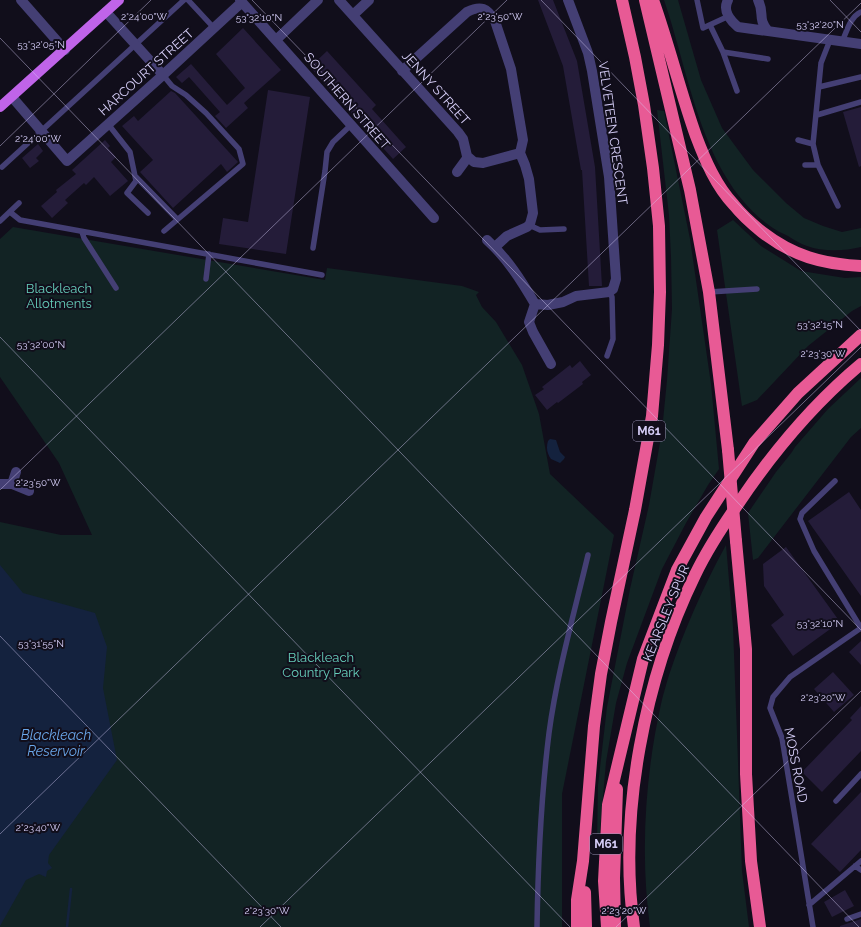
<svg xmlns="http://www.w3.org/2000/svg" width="861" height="927" font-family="Raleway,sans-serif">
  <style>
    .green { fill: #122324 }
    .water { fill: #14223e }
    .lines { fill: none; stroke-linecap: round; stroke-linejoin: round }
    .stream { stroke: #14223e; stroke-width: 2.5 }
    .building { fill: #241c39 }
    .service { stroke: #443f74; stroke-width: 5.5 }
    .minor { stroke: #443f74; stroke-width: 10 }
    .primary { stroke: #c064e9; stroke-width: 10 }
    .motorway { stroke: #e85a95; stroke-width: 12 }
    .motorway-bridge { stroke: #e85a95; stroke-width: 12 }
    .ticks { fill: none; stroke: #d6cef8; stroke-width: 1; stroke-opacity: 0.45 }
    .labels { text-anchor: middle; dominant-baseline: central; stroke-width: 4; stroke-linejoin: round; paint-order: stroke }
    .shield { fill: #110e1b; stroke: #9b94b6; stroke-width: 1 }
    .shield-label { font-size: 12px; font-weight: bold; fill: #d6cef8 }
    .street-label { font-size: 13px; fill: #d6cef8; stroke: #110e1b }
    .park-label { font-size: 13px; fill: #66cdba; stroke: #110e1b }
    .water-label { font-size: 14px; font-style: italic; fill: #6aa7ea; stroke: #110e1b }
    .ticks-label { font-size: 10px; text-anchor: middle; fill: #d6cef8; stroke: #110e1b; stroke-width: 4; stroke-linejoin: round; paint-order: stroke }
  </style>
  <rect width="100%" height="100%" fill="#110e1b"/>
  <!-- green -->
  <path class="green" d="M664,0H678L701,80L722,128L753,170L786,203L804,218L823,226L842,232L861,228V247C845,251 823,252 807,246C801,244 794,240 788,236C782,233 775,230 770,226C701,176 690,75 664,0Z
    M657,110L664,111L690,239L711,384L719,469L708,485L686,523L662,569L627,663L616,703L606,762L599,842L597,843L598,785L607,707L630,589L649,505L662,431L667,380L672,309L671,257L669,215Z
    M733,220L761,246L801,271L845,278L861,277V306L852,311L808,346L757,400L742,406L717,230Z
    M13,227L325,280L327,268L462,286L479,292L476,295L482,307L496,322L522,365L539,414L550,474L614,535L562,794V927H0V522L61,535H92L59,463L0,377V239Z
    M861,378V428L851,437L758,558L753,560L748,513L776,472L792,452L795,447L828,409Z
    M726,545L733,627L742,871L749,927H650C640,854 645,776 661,704C663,695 666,685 669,675C684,630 703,587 726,545Z"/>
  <!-- water -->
  <path class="water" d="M550,439L556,440L560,452L565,457L564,459L560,463L551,459C547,453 546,448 548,441Z
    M0,565L23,593L95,613L107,647L103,688L117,760L49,855L48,863L52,868L47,871L46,877L39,874L26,880L0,926Z"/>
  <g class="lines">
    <!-- stream -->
    <path class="stream" d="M67,927L71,889"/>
  </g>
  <!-- building -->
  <path class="building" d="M538,0H553L577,61L595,167L602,286H589L582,170H581L563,66Z
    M243,28L281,70L244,103L248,108L226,128L215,116L220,112L189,77L182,83L176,77L191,64L227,105L245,88L216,54Z
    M327,51L376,105L372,109L406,147L393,159L310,67Z
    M268,90L310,97L286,254L219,244L223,218L248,222Z
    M171,91L175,93L238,162L227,172L221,164L173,208L140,172L153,160L122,126L134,116L138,121Z
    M861,107V166L859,167L843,112Z
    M105,140L110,146L108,148L116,157L111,162L128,181L110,196L94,177L86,185L84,183L65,200L68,203L52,218L41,206L57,192L56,190L76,174L72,170Z
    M38,144L43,151L36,158L39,161L30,168L22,158Z
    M580,361L591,375L582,382L583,384L558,403L557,402L547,410L535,395L544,389L542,387L570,365L572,368Z
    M849,492L861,510V596L808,521Z
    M786,547L840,622L793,656L771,625L784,615L764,586L763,564Z
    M861,641V665L849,652Z
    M833,672L854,695L834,712L814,689Z
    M861,706V751L822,792L802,772L852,720L850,718Z
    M861,792V850L840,872L811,844Z
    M845,890L854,906L832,917L824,902Z
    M861,919V927H840V926Z"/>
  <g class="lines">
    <!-- service -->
    <path class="service" d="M188,0L214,28
      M697,0L703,28L729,16
      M710,25L723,52L768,59
      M830,40L821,63L813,144L818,165L838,206
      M842,42C847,31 850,17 861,12
      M723,52L737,91
      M163,75L172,86L186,95L206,113L239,149L243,164L164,231
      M819,87L861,77
      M817,115L861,102
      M108,124L130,152L136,181L127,193L148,213
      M798,140L813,144
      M805,165H818
      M2,167L184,0
      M136,177L177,219
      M10,212L20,220L322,275
      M0,221L19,203
      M529,225L540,230L564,229
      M82,232L84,238L116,288
      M313,248L325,171L327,152L333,142L351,125
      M206,279L209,254
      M709,292L757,289
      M607,356L613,339L612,297L609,292
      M836,801L861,774
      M855,866L861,870
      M809,905L861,861
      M847,919L861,914
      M537,927C538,862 541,797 549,733C557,673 574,614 588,555
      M813,927L782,738L770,708L773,697L790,677L861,628L814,551L800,519L802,513L835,481"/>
    <!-- minor -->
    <path class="minor" d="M21,0L65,50
      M240,0L434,218
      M339,0L458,132L463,139L467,156L474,162L483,163L520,153
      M728,0C722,11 730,20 738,27L861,44
      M758,0C765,14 757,18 768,31
      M106,12L163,75
      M353,15L369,0
      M276,40L318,0
      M402,71L467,12C481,5 487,8 495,21L511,69L523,140L520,153L525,165L529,179L533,213L530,224L527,227L507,236L495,247
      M12,97L67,161L163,75L242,2
      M457,172L468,157
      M487,240C507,258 521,280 535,304L529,322L533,332L551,364
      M535,304L548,305L563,302L576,296L609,292L613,289L616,279L609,177L592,71L588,53L568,0
      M0,484H12L29,491
      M12,484L16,472"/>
    <!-- primary -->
    <path class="primary" d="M0,107L119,0"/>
    <!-- motorway -->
    <path class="motorway" d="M645,0L690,190L709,292L728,450
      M653,0C669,45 680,91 696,136C705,160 716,186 734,205C742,215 752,224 762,232C793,256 822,264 861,266
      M736,541L746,649V774L751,861L760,927
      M585,892L586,927
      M577,927V900L583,861L594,726L601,674L611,622L635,510L652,416L658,345L660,292L659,226L653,168L644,105L635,57L622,0
      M607,927L604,881L608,805L643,659L677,570L706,517L754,443L798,393L861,335
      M615,927L614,878L617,789
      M634,927C618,814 645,677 695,575C707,550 722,527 738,504C773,452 813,404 861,364"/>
    <!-- motorway-bridge -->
    <path class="motorway-bridge" d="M728,450L736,541"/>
  </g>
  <!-- ticks -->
  <path class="ticks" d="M252,0L861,630M541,0L861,331M830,0L861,32M0,38L859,927M0,146L151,0M0,337L570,927M0,490L507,0M0,636L281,927M0,834L861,3M260,927L861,347M616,927L861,691"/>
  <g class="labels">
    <!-- shield labels -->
    <g class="shield">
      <rect x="633" y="421" width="32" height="20" rx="3"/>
      <rect x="590" y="834" width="32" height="20" rx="3"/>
    </g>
    <g class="shield-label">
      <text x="649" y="431">M61</text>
      <text x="606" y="844">M61</text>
    </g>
    <!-- street labels -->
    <g class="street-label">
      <text transform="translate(146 72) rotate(-42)">HARCOURT STREET</text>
      <text transform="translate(436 88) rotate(48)">JENNY STREET</text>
      <text transform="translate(347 101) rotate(49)">SOUTHERN STREET</text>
      <text transform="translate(613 133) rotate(82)">VELVETEEN CRESCENT</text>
      <text transform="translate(666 613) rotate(-68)">KEARSLEY SPUR</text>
      <text transform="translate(796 765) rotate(79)">MOSS ROAD</text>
    </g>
    <!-- park labels -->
    <g class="park-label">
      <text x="59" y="288">Blackleach<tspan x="59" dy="15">Allotments</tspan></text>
      <text x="321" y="657">Blackleach<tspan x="321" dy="15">Country Park</tspan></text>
    </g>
    <!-- water labels -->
    <g class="water-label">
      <text x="56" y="735">Blackleach<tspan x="56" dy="16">Reservoir</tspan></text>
    </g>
  </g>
  <g class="ticks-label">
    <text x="144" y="20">2°24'00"W</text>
    <text x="500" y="20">2°23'50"W</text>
    <text x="259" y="21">53°32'10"N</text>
    <text x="820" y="28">53°32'20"N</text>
    <text x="41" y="48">53°32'05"N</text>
    <text x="38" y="142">2°24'00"W</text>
    <text x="820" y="328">53°32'15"N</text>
    <text x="41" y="348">53°32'00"N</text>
    <text x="823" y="357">2°23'30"W</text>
    <text x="38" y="486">2°23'50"W</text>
    <text x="820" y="627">53°32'10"N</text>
    <text x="41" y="647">53°31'55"N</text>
    <text x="823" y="701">2°23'20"W</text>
    <text x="38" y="831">2°23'40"W</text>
    <text x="267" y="914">2°23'30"W</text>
    <text x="624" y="914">2°23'20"W</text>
  </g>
</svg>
